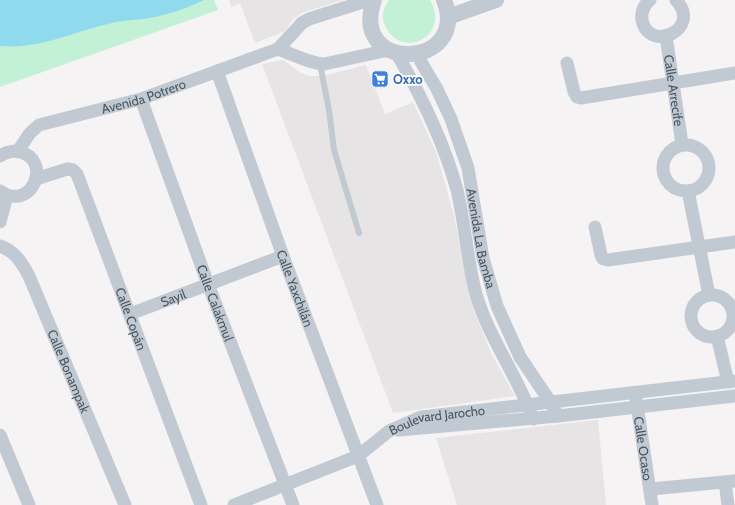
<svg xmlns="http://www.w3.org/2000/svg" width="735" height="505" font-family="Cabin,sans-serif">
  <style>
    .education { fill: #e6e4e5 }
    .green { fill: #c3f1d5 }
    .water { fill: #90daee }
    .lines { fill: none; stroke-linecap: round; stroke-linejoin: round }
    .service { stroke: #c1cad2; stroke-width: 6 }
    .minor { stroke: #c1cad2; stroke-width: 13 }
    .tertiary { stroke: #c1cad2; stroke-width: 16 }
    .labels { text-anchor: middle; dominant-baseline: central; stroke-width: 3.5; stroke-linejoin: round; paint-order: stroke }
    .shop-label { font-size: 13px; font-weight: bold; fill: #366cbe; stroke: #fff; text-anchor: start }
    .street-label { font-size: 13px; fill: #4a5661; stroke: #fff }
  </style>
  <rect width="100%" height="100%" fill="#f5f3f3"/>
  <!-- education -->
  <path class="education" d="M229,0H344L304,12L293,19L285,31L255,43L240,3L231,7Z
    M283,60L301,73L309,76H323L366,65L385,114L413,102L436,152L454,215L463,264L474,311L491,353L515,396L393,413L262,64Z
    M598,420L606,505H457L436,438Z"/>
  <!-- green -->
  <path class="green" d="M0,0H214L218,10L0,87Z
    M389,0H430C452,37 398,62 384,23C381,15 384,7 389,0Z"/>
  <!-- water -->
  <path class="water" d="M0,0H204C187,8 168,15 149,18C138,20 127,20 116,22C74,31 44,49 0,46Z"/>
  <g class="lines">
    <!-- service -->
    <path class="service" d="M320,64L329,110L334,150L359,233"/>
    <!-- minor -->
    <g class="minor">
      <path d="M650,0C644,5 641,12 642,20C649,54 703,29 676,0"/>
      <path id="s1" d="M666,36L682,144"/>
      <path d="M278,49C293,54 308,63 324,64L389,50"/>
      <path d="M397,54C422,97 444,142 457,190C465,224 467,260 476,294C489,339 518,376 533,419"/>
      <path id="s2" d="M420,54L421,62L437,89L451,119L468,168L483,258L497,306L520,357L551,403L558,416"/>
      <path d="M567,63L574,92L577,97L581,98L735,73"/>
      <path id="s3" d="M217,71L283,256L377,505"/>
      <path id="s4" d="M141,99L208,284L293,505"/>
      <circle cx="686" cy="168" r="23"/>
      <path id="s5" d="M18,151L30,133L39,125L141,99L278,49L302,23L309,19L369,0"/>
      <path d="M0,156C6,152 13,150 20,152C53,160 32,213 0,191"/>
      <path id="s6" d="M36,179L67,169L73,170L77,174L201,505"/>
      <path d="M688,191L709,295"/>
      <path d="M0,222L7,195"/>
      <path d="M595,227L601,255L603,259L608,260L735,242"/>
      <path id="s7" d="M0,246C15,251 22,263 29,276L125,505"/>
      <circle cx="712" cy="316" r="21"/>
      <path id="s8" d="M130,314L283,256"/>
      <path d="M717,336L728,382"/>
      <path id="s9" d="M636,398L652,505"/>
      <path d="M399,430L558,416L735,396"/>
      <path d="M0,435L29,505"/>
      <path d="M725,482L728,505"/>
      <path d="M651,489L735,481"/>
      <path id="s10" d="M234,505L358,456L389,431L421,417L735,381"/>
    </g>
    <!-- tertiary -->
    <path class="tertiary" d="M374,0C348,75 471,69 444,0
      M448,17L496,0"/>
  </g>
  <!-- icons -->
  <defs>
    <symbol id="supermarket-square" viewBox="-11 -11 22 22"><rect x="-9" y="-9" width="18" height="18" rx="4" fill="#3f7fe0" stroke="#fff"/><path d="M-6-5.5h2.5l.6 2H6L4.5 2H-2.5L-4.4-4H-6ZM-1.5 3.2a1.3 1.3 0 1 0 .1 0ZM3 3.2a1.3 1.3 0 1 0 .1 0Z" fill="#fff"/></symbol>
  </defs>
  <g fill-rule="evenodd">
    <use href="#supermarket-square" x="370" y="69" width="20" height="20"/>
  </g>
  <g class="labels">
    <!-- shop labels -->
    <g class="shop-label">
      <text x="393" y="79">Oxxo</text>
    </g>
    <!-- street labels -->
    <g class="street-label">
      <text stroke="none"><textPath href="#s1" startOffset="55">Calle Arrecife</textPath></text>
      <text stroke="none"><textPath href="#s5" startOffset="142">Avenida Potrero</textPath></text>
      <text stroke="none"><textPath href="#s2" startOffset="196">Avenida La Bamba</textPath></text>
      <text stroke="none"><textPath href="#s3" startOffset="231">Calle Yaxchilán</textPath></text>
      <text stroke="none"><textPath href="#s8" startOffset="46">Sayil</textPath></text>
      <text stroke="none"><textPath href="#s4" startOffset="217">Calle Calakmul</textPath></text>
      <text stroke="none"><textPath href="#s6" startOffset="199">Calle Copán</textPath></text>
      <text stroke="none"><textPath href="#s7" startOffset="146">Calle Bonampak</textPath></text>
      <text stroke="none"><textPath href="#s10" startOffset="223">Boulevard Jarocho</textPath></text>
      <text stroke="none"><textPath href="#s9" startOffset="51">Calle Ocaso</textPath></text>
    </g>
  </g>
</svg>
